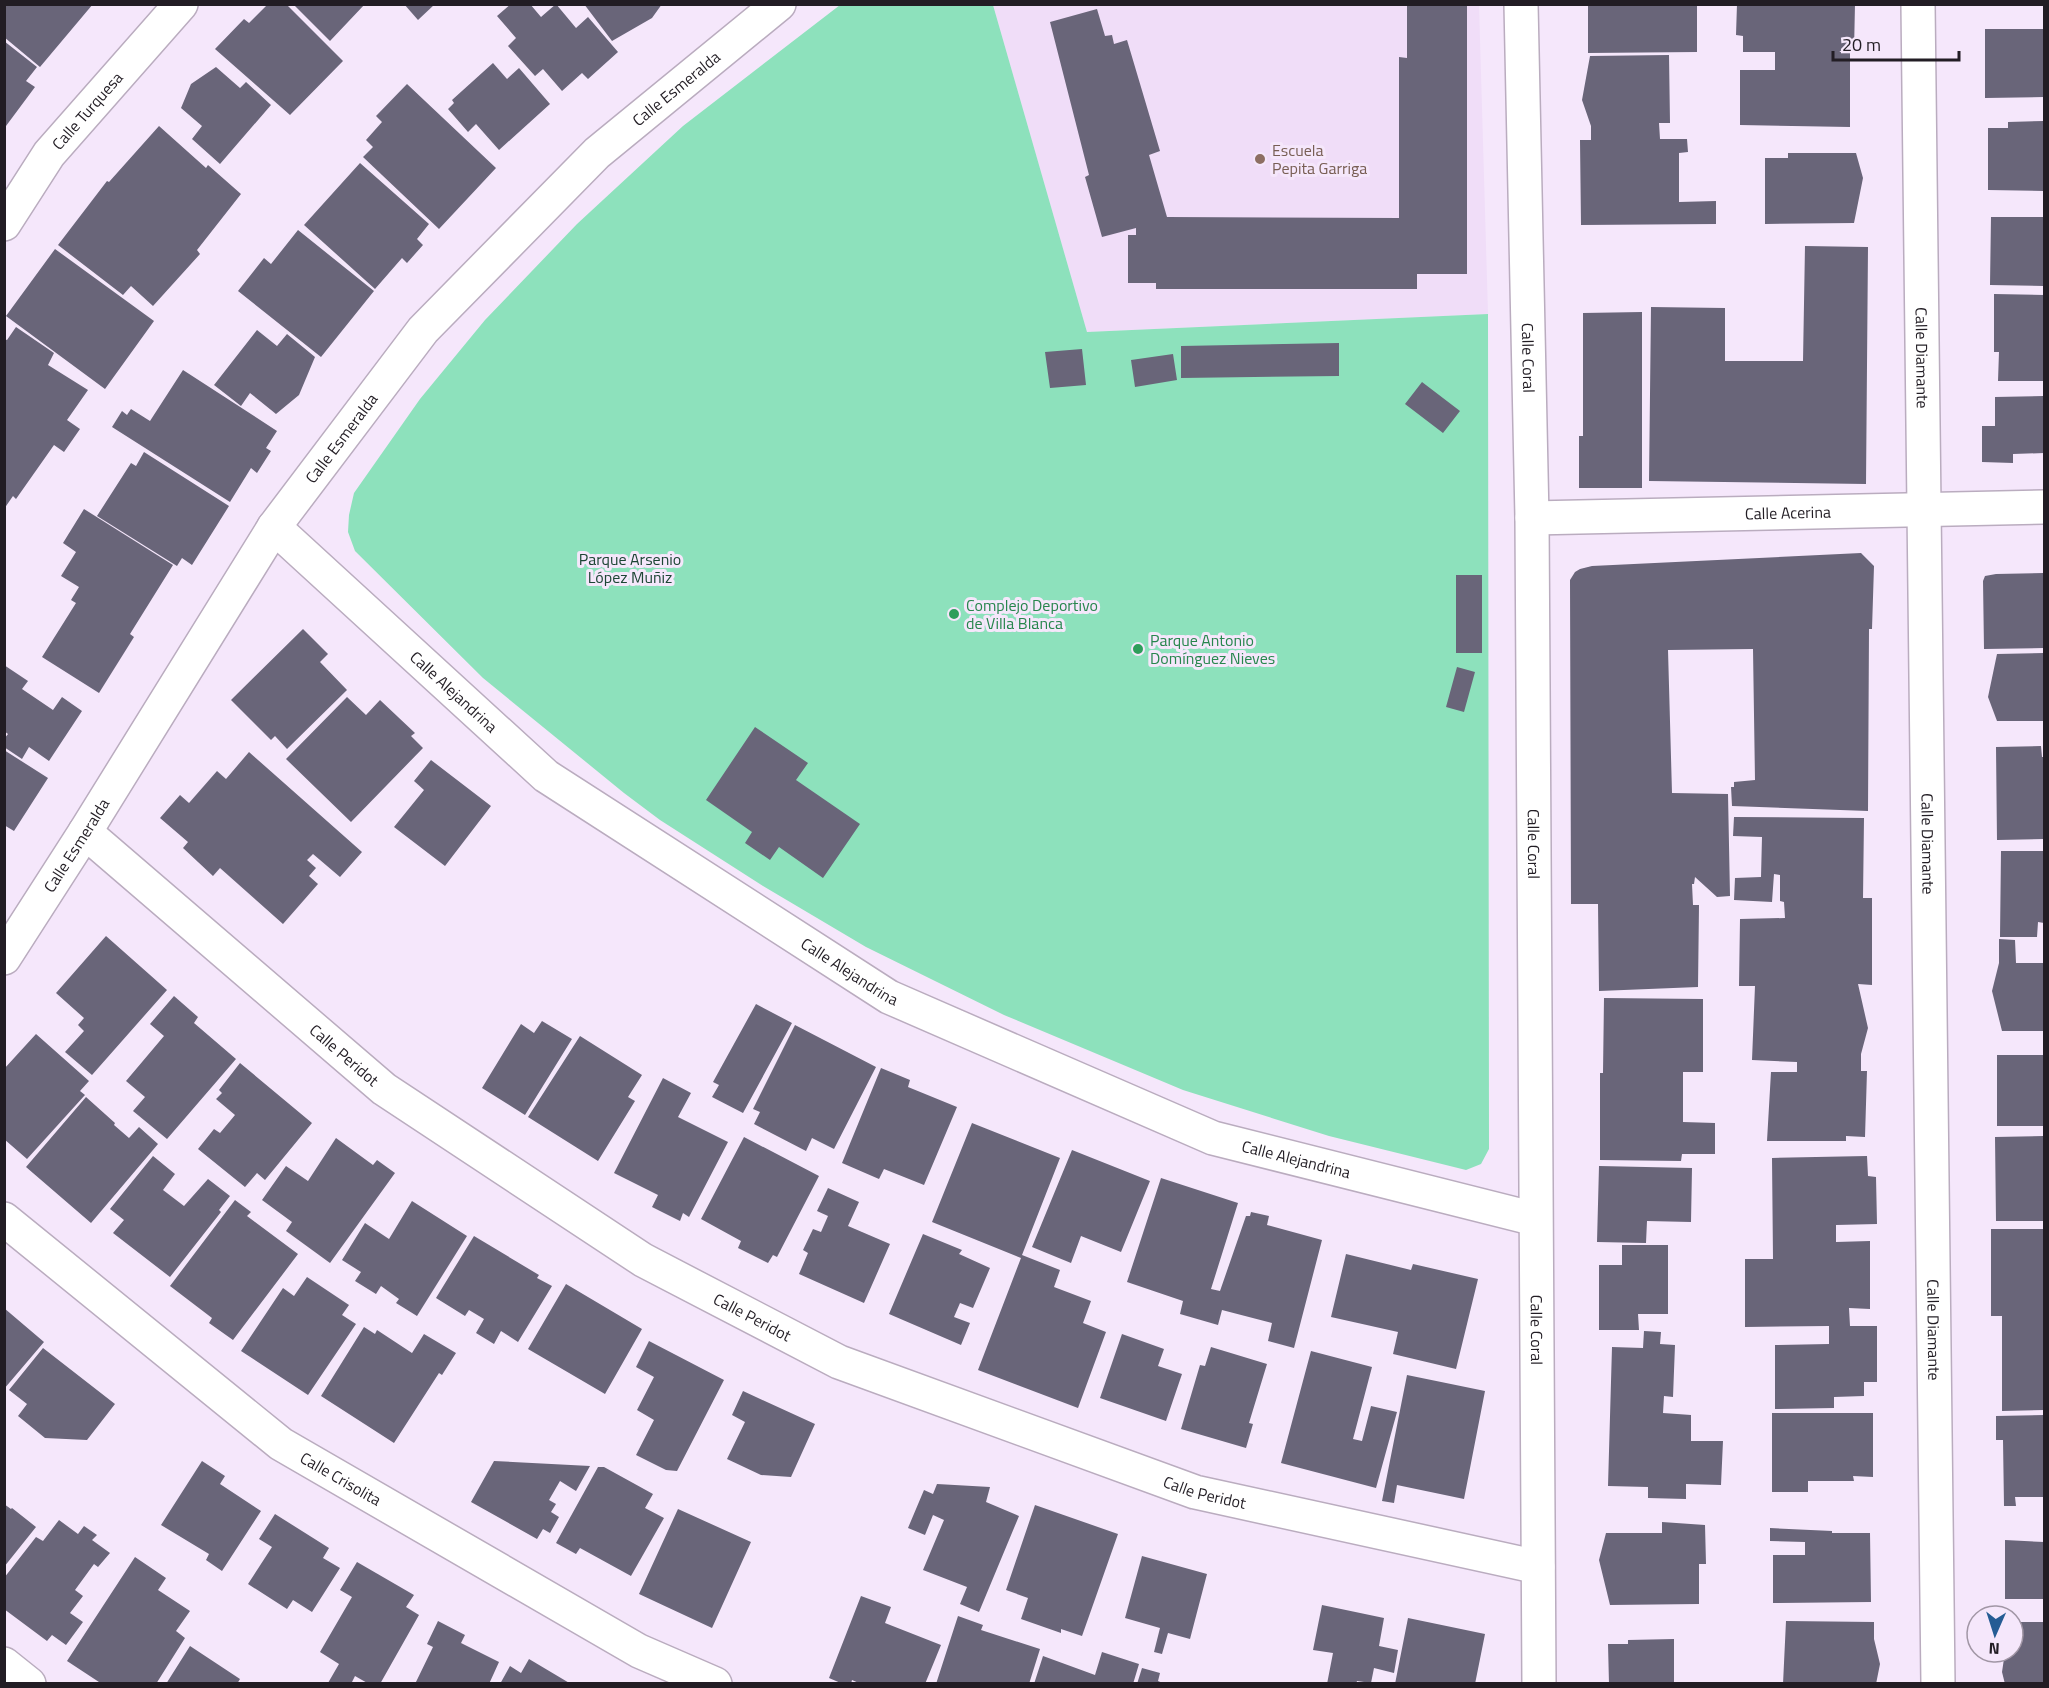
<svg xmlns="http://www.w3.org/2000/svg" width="2049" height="1688" font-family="'Titillium Web',sans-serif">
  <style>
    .built { fill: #f0ddf8 }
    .green { fill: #8de1bc }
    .building { fill: #696579 }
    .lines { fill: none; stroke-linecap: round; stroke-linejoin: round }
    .minor-casing { stroke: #baacbf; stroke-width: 36 }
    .minor { stroke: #fff; stroke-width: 33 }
    .education-dot { fill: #8d6e63; stroke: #f5e7fb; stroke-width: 2 }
    .leisure-dot { fill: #2e9e5b; stroke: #f5e7fb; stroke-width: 2 }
    .labels { text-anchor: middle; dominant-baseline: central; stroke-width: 6; stroke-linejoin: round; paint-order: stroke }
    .street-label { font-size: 16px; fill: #221d24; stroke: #f5e7fb }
    .education-label { font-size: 16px; fill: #785e54; stroke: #f5e7fb; text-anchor: start }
    .park-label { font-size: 16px; fill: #1c4534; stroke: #f5e7fb }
    .leisure-label { font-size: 16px; fill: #27864d; stroke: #f5e7fb; text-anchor: start }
  </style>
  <rect width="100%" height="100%" fill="#f5e7fb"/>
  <!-- built -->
  <path class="built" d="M993,5H1479L1488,314L1087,332Z"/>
  <!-- green -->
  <path class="green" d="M840,5H993L1087,332L1488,314L1489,1149L1481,1164L1466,1170L1329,1136L1183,1090L1004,1015L866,947L763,886L660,820L624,793L483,678L355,551L348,532L349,515L354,493L420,399L485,320L577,224L683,126Z"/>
  <!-- building -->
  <path class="building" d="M6,4H93L40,67L4,37V6Z
    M268,4H286L343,61L290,115L215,49L244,19L249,23Z
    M293,4H365L330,41Z
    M404,4H435L418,20Z
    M511,4H530L541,17L556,4L576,28L588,17L618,52L588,79L582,73L562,91L543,69L535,76L508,46L516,38L497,16Z
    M584,4H662L652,18L612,41Z
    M1407,4H1467V274H1417V289H1156V283H1128V235H1136V228L1102,237L1085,177L1089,175L1050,22L1097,9L1105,36L1112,35L1114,44L1127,40L1160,151L1149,155L1167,217L1399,218V57L1407,58Z
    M1588,4H1697V52L1588,53Z
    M1737,4H1855L1854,51H1850V127L1740,125V70H1775V52H1743V36L1736,35Z
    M1985,29H2044V97L1985,98Z
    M4,41L37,67L26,81L35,87L6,126Z
    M1669,55L1670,123H1659L1660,139H1687L1688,152L1679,153V202L1716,201V224L1581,225L1580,140H1591V126L1582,100L1590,56Z
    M493,63L507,79L519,68L550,104L499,150L476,124L468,132L448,109L454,103L452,100Z
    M216,67L240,88L246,82L271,105L220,164L192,139L202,126L181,108L191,84Z
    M407,84L496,168L439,229L363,157L373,147L366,140L382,122L376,116Z
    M2044,121V191L1988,190V128H2008V122Z
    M159,126L206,168L208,165L241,194L197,250L200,254L153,306L131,286L123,295L58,245L107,181L109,182Z
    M1788,153H1856L1863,178L1854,223L1765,224V158H1788Z
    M360,163L429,224L417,239L423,245L407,263L402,258L375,289L304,225Z
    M1991,217H2044V286L1990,285Z
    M298,230L374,291L321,357L238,291L264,258L271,264Z
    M1805,246L1868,247L1866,484L1649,481L1651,307L1725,308V361H1803Z
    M55,249L154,321L105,389L6,316Z
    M1994,294L2044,295V381H1998L1999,352H1994Z
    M1642,312V488H1579V436H1583V313Z
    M16,327L54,353L48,365L88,390L67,420L80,429L64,452L54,445L16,499L13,496L4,509V339L7,340Z
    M257,330L277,346L287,334L315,357L299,395L276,414L250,393L241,406L214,385Z
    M1339,343V376L1181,378V346Z
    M1082,349L1086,385L1050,388L1045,352Z
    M1173,354L1177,380L1135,387L1131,360Z
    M183,370L277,431L266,448L271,451L257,473L251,468L230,502L112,427L122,411L127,415L131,409L150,421Z
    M1422,382L1460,411L1443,433L1405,404Z
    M2044,396V453L2013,454V463L1982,462V426H1995V397Z
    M144,452L229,506L192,565L182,558L177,566L97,516L131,463L136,466Z
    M84,509L173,565L130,634L134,637L99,693L42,657L76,603L71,600L79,587L61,576L76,552L63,543Z
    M1861,553L1874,566L1872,629H1869L1868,811L1732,806L1731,787H1734V782L1755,780L1753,649L1668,650L1672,793L1728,794L1730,896L1717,897L1695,877L1694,884H1692L1693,905H1699L1698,987L1599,991L1598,904H1571L1570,580L1575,572L1580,569L1592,566Z
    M2044,573V648L1984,649L1983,581L1985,576L1996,574Z
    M1456,575H1482V653H1456Z
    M303,629L328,654L320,662L347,690L287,749L275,736L271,740L231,700Z
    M2044,653V721H1997L1988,697L1997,654Z
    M4,665L28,681L22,689L53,710L62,697L82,711L49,761L29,747L22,759L4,747V739L8,734L4,731Z
    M1457,667L1475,672L1464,712L1446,707Z
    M347,697L366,715L380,700L415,733L411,736L423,748L351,822L286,759Z
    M755,727L808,763L796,780L860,824L823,878L779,847L770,860L745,843L752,832L706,800Z
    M2041,746L2042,757H2044V839L1997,840L1996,747Z
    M4,750L48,778L14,831L4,825Z
    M249,752L362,852L340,877L313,854L307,860L316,868L309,876L318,884L283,924L220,868L213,876L183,848L188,842L160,818L180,795L189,803L217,771L226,779Z
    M431,760L491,806L445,866L394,827L424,790L414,781Z
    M1734,817L1864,818L1863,898H1872V985L1858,984L1868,1028L1861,1054V1071H1867L1865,1137L1846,1136V1141H1767L1771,1072H1797V1062L1752,1060L1755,986H1739L1740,919L1785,918L1784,902L1780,901V875L1774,874L1772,902L1734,900L1735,878L1761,877L1762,837L1733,836Z
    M2001,851H2044V923L2038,922L2037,937H2000Z
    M106,936L167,990L92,1075L65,1052L84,1031L78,1025L84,1018L56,993Z
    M1999,939L2015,940L2016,963H2044V1031H2002L1992,991L1999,963Z
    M174,996L198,1017L194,1023L236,1059L167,1139L133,1111L145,1097L126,1081L164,1036L150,1024Z
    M1604,998L1703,999V1072H1683V1122L1715,1123V1154H1682L1681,1161L1600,1160V1073H1603Z
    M756,1004L792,1023L743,1113L712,1097L719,1085L713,1082Z
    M542,1021L572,1039L525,1115L482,1088L521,1024L534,1033Z
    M795,1025L876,1067L834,1149L812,1138L806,1151L754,1124L760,1112L753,1109Z
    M36,1034L89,1081L80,1091L85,1095L27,1159L4,1139V1069Z
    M580,1036L642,1075L628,1097L635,1101L598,1161L528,1117Z
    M1997,1055H2044V1126H1997Z
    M240,1063L312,1123L265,1180L257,1173L245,1187L198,1149L214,1129L220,1133L235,1115L216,1099L222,1093L219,1090Z
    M881,1068L910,1080L908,1087L957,1107L924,1185L884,1169L879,1179L842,1163Z
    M663,1078L691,1093L678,1117L728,1142L689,1217L683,1213L680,1221L652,1207L658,1195L614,1173Z
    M86,1097L115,1123L114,1125L129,1138L139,1127L158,1144L91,1223L26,1167Z
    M972,1123L1060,1158L1022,1255L1060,1270L1054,1287L1091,1301L1083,1323L1106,1332L1078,1408L978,1370L1021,1258L932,1222Z
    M2044,1136V1221H1996L1995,1137Z
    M744,1137L819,1176L777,1257L773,1255L768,1263L738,1248L741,1241L701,1219Z
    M336,1138L373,1165L377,1160L395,1173L330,1263L286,1231L292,1222L262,1200L286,1166L308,1181Z
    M1072,1150L1150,1181L1121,1252L1081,1236L1071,1263L1032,1247Z
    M153,1156L175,1174L163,1190L184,1206L208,1179L230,1196L219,1210L221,1212L170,1277L113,1233L124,1220L110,1209Z
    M1867,1156L1868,1176L1876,1177L1877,1224L1836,1225V1242L1870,1241V1309L1849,1308L1850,1326H1877V1382H1864V1396L1834,1397V1408L1775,1409V1345L1829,1344V1326L1745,1327V1259H1773L1772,1158Z
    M1599,1166L1692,1168L1691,1222L1647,1221L1646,1243L1597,1242Z
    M1161,1178L1238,1203L1211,1289L1220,1291L1246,1216H1250L1251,1212L1269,1216L1267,1225L1322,1240L1294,1348L1268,1341L1272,1323L1222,1310L1218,1325L1180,1314L1183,1301L1127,1282Z
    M828,1188L859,1202L848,1226L890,1244L864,1303L799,1274L808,1253L803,1250L813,1229L821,1232L828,1216L817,1211Z
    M235,1200L251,1212L247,1216L298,1254L233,1340L209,1323L212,1318L170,1286Z
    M412,1201L467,1236L417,1316L396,1303L399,1299L381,1286L376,1294L355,1281L361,1272L342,1260L365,1223L389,1239Z
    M1991,1229H2044V1410L2002,1411V1316H1991Z
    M923,1234L962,1250L959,1254L990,1268L973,1308L960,1303L954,1317L970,1323L961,1345L889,1314Z
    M474,1236L539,1275L537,1278L552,1286L518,1342L501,1331L494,1344L476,1333L484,1319L469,1310L465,1316L436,1298Z
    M1622,1245H1668V1314H1638L1639,1330H1599V1265H1622Z
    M1346,1254L1411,1270L1413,1264L1478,1279L1456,1369L1393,1354L1398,1332L1331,1317Z
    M307,1277L349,1305L342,1315L356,1324L308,1395L241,1351L283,1288L294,1296Z
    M566,1284L642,1329L605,1394L528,1349Z
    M4,1308L44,1342L4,1389Z
    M364,1327L375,1334L377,1330L412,1353L424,1334L456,1353L442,1375L439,1373L394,1443L321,1396Z
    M1644,1331L1661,1332L1660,1344L1675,1345L1673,1397L1664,1396L1663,1413L1691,1415V1441H1723L1721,1485L1686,1484V1499L1648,1498V1487L1608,1486L1612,1347L1643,1348Z
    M1122,1334L1164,1349L1158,1366L1182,1374L1166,1421L1100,1398Z
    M649,1341L724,1380L677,1471L666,1470L636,1455L654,1420L637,1410L654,1377L636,1367Z
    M1211,1347L1267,1364L1249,1423L1253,1424L1246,1448L1181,1429L1200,1365L1205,1366Z
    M43,1348L115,1404L87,1440L45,1438L18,1416L27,1404L9,1390Z
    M1311,1351L1372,1367L1353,1439L1362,1441L1371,1406L1397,1412L1376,1488L1281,1463Z
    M1407,1375L1485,1391L1464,1499L1397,1485L1394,1503L1382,1501Z
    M743,1391L815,1424L791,1477L761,1475L727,1459L745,1422L732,1415Z
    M1772,1413H1873V1477L1853,1476L1854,1481H1808V1492H1772Z
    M2044,1415V1497H2015L2016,1506H2004L2003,1440H1996V1416Z
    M202,1461L225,1476L220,1484L261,1511L222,1571L206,1560L209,1554L161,1525Z
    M494,1461L590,1466L576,1491L560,1481L549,1500L556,1504L551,1512L559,1517L550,1533L543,1529L537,1539L471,1502Z
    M598,1467H604L653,1494L645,1508L664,1518L631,1576L580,1548L576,1554L556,1543Z
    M937,1484L990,1487L986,1502L1019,1516L979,1612L960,1604L967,1587L923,1570L944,1520L933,1515L925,1535L908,1528L924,1490L933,1494Z
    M4,1504L11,1509L12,1508L36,1527L4,1567Z
    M1035,1505L1118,1534L1082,1636L1061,1629V1633L1021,1619L1028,1598L1006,1590Z
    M678,1509L751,1542L712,1628L639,1594Z
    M275,1514L329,1548L323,1558L340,1568L312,1612L293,1600L287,1609L248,1584L272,1547L259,1539Z
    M59,1520L78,1534L84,1526L97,1535L92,1540L110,1553L98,1567L94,1564L75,1590L83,1596L70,1613L83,1622L66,1645L52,1635L47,1641L4,1609V1578L36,1537L43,1541Z
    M1662,1522L1705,1525L1706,1564H1699V1604L1610,1605L1599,1560L1606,1533H1662Z
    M1770,1528L1832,1531V1533H1870L1871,1602L1773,1603V1555H1805V1542L1770,1541Z
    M2005,1540L2044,1542V1599H2005Z
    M1142,1556L1207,1574L1190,1639L1168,1633L1162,1654L1154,1652L1160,1628L1125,1618Z
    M135,1557L166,1578L158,1590L190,1611L176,1631L185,1638L156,1684H102L67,1661Z
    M357,1562L414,1595L406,1607L419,1615L380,1684H369L355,1676L351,1684H330L328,1683L339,1664L320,1652L352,1597L340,1590Z
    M861,1596L891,1607L885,1623L941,1645L925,1684H861L852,1680L851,1684H843L829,1678Z
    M1322,1605L1384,1618L1379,1646L1398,1650L1394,1673L1374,1668L1371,1683L1357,1681L1356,1684H1327L1333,1653L1313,1650Z
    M958,1616L983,1625L981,1630L1040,1649L1029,1684H936Z
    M1408,1618L1485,1634L1475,1684H1395Z
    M438,1621L465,1635L461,1643L499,1662L489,1684H415L433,1647L427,1644Z
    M1786,1621L1874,1622V1639L1880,1664L1876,1684H1783Z
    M2013,1622H2044V1684H2005L2002,1672L2005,1652H2013Z
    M1674,1639V1684H1609L1608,1644H1628V1640Z
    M190,1646L240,1679L237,1684H166Z
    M1102,1652L1139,1664L1133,1684H1034L1043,1656L1095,1675Z
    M529,1659L571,1684H500L510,1666L521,1673Z
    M1142,1668L1160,1673L1158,1681L1165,1684H1137Z"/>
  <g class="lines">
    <defs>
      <g id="minor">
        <path id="s1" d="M1521,4L1532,518L1539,1684"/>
        <path id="s2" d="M1918,4L1938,1684"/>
        <path id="s3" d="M4,224L49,154L181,4"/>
        <path id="s4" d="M1532,518L2044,507"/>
        <path id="s5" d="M274,527L546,776L889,997L1213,1138L1535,1219"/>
        <path id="s6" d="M85,832L384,1089L643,1260L839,1362L1195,1492L1538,1567"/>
        <path id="s7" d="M4,958L85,832L274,527L423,330L597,153L779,4"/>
        <path id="s8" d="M4,1219L281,1444L639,1651L715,1684"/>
        <path d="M4,1664L29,1684"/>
      </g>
    </defs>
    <!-- minor casing -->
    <use href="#minor" class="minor-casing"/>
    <!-- minor -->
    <use href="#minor" class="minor"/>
  </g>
  <!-- markers -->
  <circle class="education-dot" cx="1260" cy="159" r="6"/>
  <g class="leisure-dot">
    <circle cx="954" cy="614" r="6"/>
    <circle cx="1138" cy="649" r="6"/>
  </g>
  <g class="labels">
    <!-- street labels -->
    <g class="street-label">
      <text stroke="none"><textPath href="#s7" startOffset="1106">Calle Esmeralda</textPath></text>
      <text stroke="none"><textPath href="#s3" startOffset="141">Calle Turquesa</textPath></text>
      <text stroke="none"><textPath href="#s1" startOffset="354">Calle Coral</textPath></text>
      <text stroke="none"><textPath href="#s2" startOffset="354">Calle Diamante</textPath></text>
      <text stroke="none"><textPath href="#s7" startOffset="620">Calle Esmeralda</textPath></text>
      <text stroke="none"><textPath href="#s4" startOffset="256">Calle Acerina</textPath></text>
      <text stroke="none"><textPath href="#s5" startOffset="244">Calle Alejandrina</textPath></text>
      <text stroke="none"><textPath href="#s1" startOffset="840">Calle Coral</textPath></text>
      <text stroke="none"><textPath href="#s2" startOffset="840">Calle Diamante</textPath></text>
      <text stroke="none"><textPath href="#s7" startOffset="134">Calle Esmeralda</textPath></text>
      <text stroke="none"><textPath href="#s5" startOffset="730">Calle Alejandrina</textPath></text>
      <text stroke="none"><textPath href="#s6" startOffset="342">Calle Peridot</textPath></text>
      <text stroke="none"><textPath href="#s5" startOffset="1216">Calle Alejandrina</textPath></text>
      <text stroke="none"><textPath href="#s6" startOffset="828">Calle Peridot</textPath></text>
      <text stroke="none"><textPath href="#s1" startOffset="1326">Calle Coral</textPath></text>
      <text stroke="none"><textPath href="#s2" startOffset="1326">Calle Diamante</textPath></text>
      <text stroke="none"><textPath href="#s8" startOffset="426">Calle Crisolita</textPath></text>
      <text stroke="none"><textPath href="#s6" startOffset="1314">Calle Peridot</textPath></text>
    </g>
    <!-- education labels -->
    <g class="education-label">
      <text x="1272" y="150">Escuela<tspan x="1272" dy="18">Pepita Garriga</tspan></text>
    </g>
    <!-- park labels -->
    <g class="park-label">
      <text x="630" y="559">Parque Arsenio<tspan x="630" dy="18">López Muñiz</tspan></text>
    </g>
    <!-- leisure labels -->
    <g class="leisure-label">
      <text x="966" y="605">Complejo Deportivo<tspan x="966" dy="18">de Villa Blanca</tspan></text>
      <text x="1150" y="640">Parque Antonio<tspan x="1150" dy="18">Domínguez Nieves</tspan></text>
    </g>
  </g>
  <!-- border -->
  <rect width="2049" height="1688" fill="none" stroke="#221d24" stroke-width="12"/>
  <!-- north arrow -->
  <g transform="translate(1995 1634) rotate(183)"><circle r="28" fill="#f5e7fb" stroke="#a196a5" stroke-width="1.5"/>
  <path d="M0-4.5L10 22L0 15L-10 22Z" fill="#255c94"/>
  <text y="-9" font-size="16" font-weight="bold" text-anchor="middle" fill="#221d24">N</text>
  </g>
  <!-- scale -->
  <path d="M1833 51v9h126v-9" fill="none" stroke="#221d24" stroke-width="3"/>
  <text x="1842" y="51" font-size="18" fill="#221d24" stroke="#f5e7fb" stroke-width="4.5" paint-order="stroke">20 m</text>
</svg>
